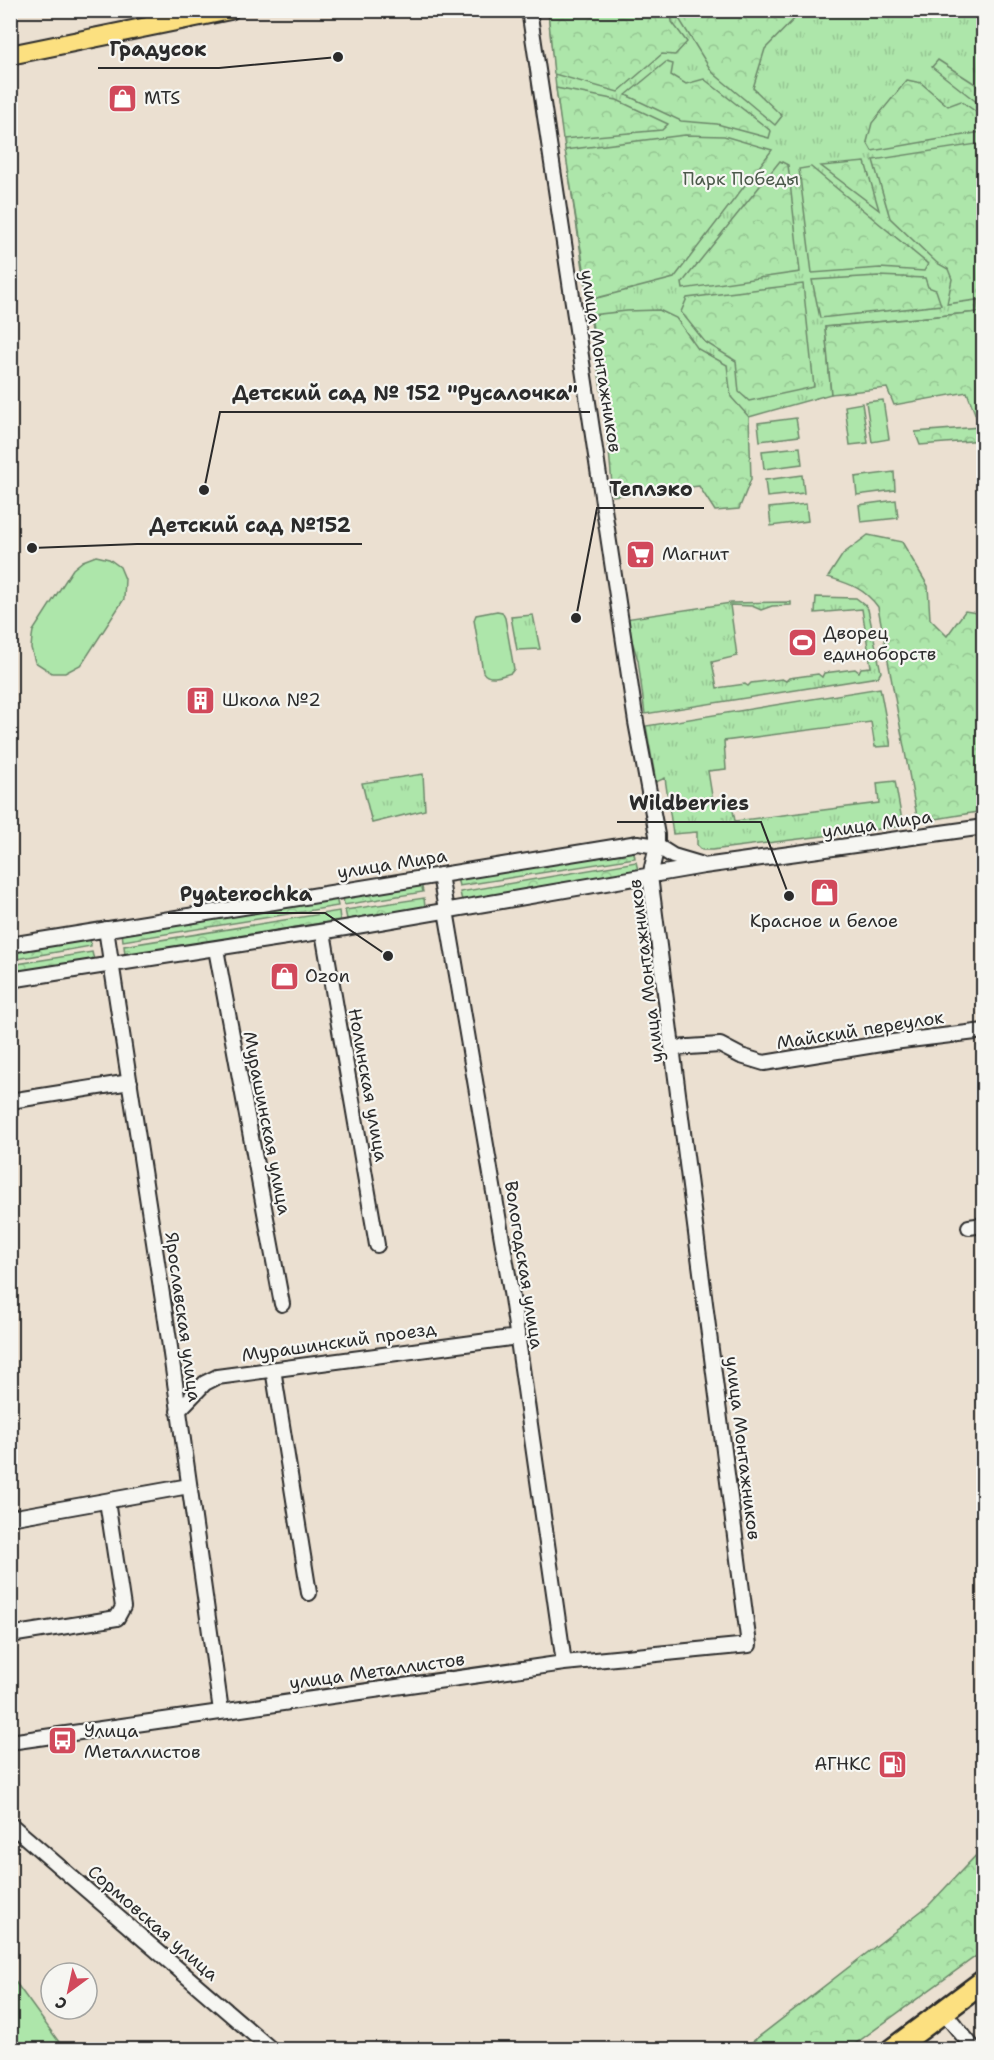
<svg xmlns="http://www.w3.org/2000/svg" width="994" height="2060" font-family="'Shantell Sans',sans-serif">
  <style>
    .grass { fill: url(#grass-tufts); stroke: #6c886a; stroke-width: 1.5 }
    .forest { fill: url(#forest-crowns); stroke: #6c886a; stroke-width: 1.5 }
    .garden { fill: #ade6aa; stroke: #6c886a; stroke-width: 1.5 }
    .lines { fill: none; stroke-linecap: round; stroke-linejoin: round }
    .minor-casing { stroke: #2b2b2b; stroke-width: 18 }
    .major-casing { stroke: #2b2b2b; stroke-width: 22 }
    .highway-casing { stroke: #2b2b2b; stroke-width: 26 }
    .minor { stroke: #f6f6f2; stroke-width: 14 }
    .major { stroke: #fce080; stroke-width: 18 }
    .highway { stroke: #fce080; stroke-width: 21 }
    .labels { text-anchor: middle; dominant-baseline: central; stroke-width: 4.5; stroke-linejoin: round; paint-order: stroke }
    .poi-label { font-size: 18px; fill: #2b2b2b; stroke: #f6f6f2; text-anchor: start }
    .park-label { font-size: 18px; fill: #4c5a4b; stroke: #f6f6f2 }
    .street-label { font-size: 18px; fill: #2b2b2b; stroke: #f6f6f2 }
    .leader { fill: none; stroke: #2b2b2b; stroke-width: 2 }
    .callout-dot { fill: #2b2b2b; stroke: #f6f6f2; stroke-width: 2 }
    .callout-label { font-size: 20px; text-anchor: middle; font-weight: bold; fill: #2b2b2b; stroke: #f6f6f2; stroke-width: 4.5; stroke-linejoin: round; paint-order: stroke }
  </style>
  <defs>
    <pattern id="grass-tufts" width="24" height="20" patternUnits="userSpaceOnUse" patternTransform="scale(1.5)"><rect width="24" height="20" fill="#ade6aa"/><path d="M3 7l-1-3M5 7V3M7 7l1-3M15 17l-1-3M17 17v-4M19 17l1-3" fill="none" stroke="#95c592"/></pattern>
    <pattern id="forest-crowns" width="20" height="18" patternUnits="userSpaceOnUse" patternTransform="scale(1.5)"><rect width="20" height="18" fill="#ade6aa"/><path d="M2 6a3 3 0 1 1 6 0M12 15a3 3 0 1 1 6 0" fill="none" stroke="#95c592"/></pattern>
  </defs>
  <rect width="100%" height="100%" fill="#ebe0d1"/>
  <filter id="ink" filterUnits="userSpaceOnUse"><feTurbulence type="fractalNoise" baseFrequency=".0167" numOctaves="2"/><feDisplacementMap in="SourceGraphic" scale="12" xChannelSelector="R" yChannelSelector="G"/><feConvolveMatrix kernelMatrix="1 2 1 2 8 2 1 2 1" color-interpolation-filters="sRGB"/></filter>
  <g filter="url(#ink)">
    <!-- grass -->
    <path class="grass" d="M548,11H983L984,299L977,300L979,312L825,327L831,394L749,417L607,428L556,88Z
      M816,597L856,598L864,604L868,609L881,672L878,677L645,714L638,660L625,619L731,603L791,602V605L772,606L761,610L752,606L730,605L737,656L712,662L717,688L745,684L748,686L751,683L782,679L786,681L789,678L818,674L822,677L824,673L855,669L859,672L861,668L871,667L862,609L815,613Z
      M533,615L540,649L517,650L511,617Z
      M880,688L891,746L875,747L871,722L724,741L726,769L708,771L713,802L731,800L735,821L879,803L877,783L895,781L903,826L712,850H702L697,845V832L673,834L665,778L656,782L646,726Z
      M423,774L425,810L372,823L362,783Z"/>
    <!-- forest -->
    <path class="forest" d="M678,10L742,11L754,17L777,11L799,14L765,49L753,88L782,116L775,125L712,72L678,17Z
      M548,11H671L672,22L687,42L675,55L662,54L618,92L554,74Z
      M938,60L983,89V107L932,67Z
      M666,62L673,64L671,75L686,84L704,79L771,131L769,138L717,124L681,121L626,95Z
      M907,80L921,83L948,106L961,101L983,117V128L981,132L872,151L867,142L872,123Z
      M556,88L617,100L668,124L662,130L563,139Z
      M685,135L724,136L772,150L674,278L589,300L565,150Z
      M983,143V299L947,304L952,279L948,269L937,263L890,218L873,160Z
      M780,161L788,165L800,272L683,289L682,283Z
      M865,162L879,210L821,166Z
      M811,167L928,264L924,271L880,268L812,273L799,169Z
      M878,276L925,278L928,287L936,290L941,305L820,318L812,280Z
      M803,284L814,387L749,401L739,392L736,361L705,342L681,312L687,298Z
      M659,310L676,318L698,349L727,365L731,397L749,417L751,479L739,509L715,511L699,486L613,496L607,428L591,315L627,311Z
      M979,312L984,344L983,440L920,445L915,432L980,427L967,392L894,405L887,388L831,394L825,327Z
      M868,535L902,542L928,586L930,619L947,636L965,611L983,614V811L918,822L878,607C864,588 850,584 828,577L843,554Z
      M633,848L635,858L459,886L457,878Z
      M636,862L638,870L617,873V876L462,901L460,892Z
      M421,883L423,892L344,905L343,896Z
      M336,897L338,906L123,941L122,932Z
      M424,898L425,907L347,919L345,910Z
      M339,911L340,920L125,955L124,946Z
      M90,937L91,946L11,960V951Z
      M92,952L94,960L11,973V965Z
      M983,1848V1951L848,2049H743L929,1905Z"/>
    <!-- garden -->
    <path class="garden" d="M883,400L889,439L872,442L866,402Z
      M862,403L868,443L850,445L845,406Z
      M796,418L799,436L760,441L758,423Z
      M800,447L802,464L764,469L762,451Z
      M894,472L895,490L857,495L855,477Z
      M802,475L804,493L767,497L765,480Z
      M896,500L898,518L861,522L859,505Z
      M806,504L808,521L771,526L769,508Z
      M96,556L109,559L120,567L125,579L124,599L82,664L65,673H52L35,662L31,648L32,637L33,631L73,569L83,561Z
      M497,611L502,612L505,618L514,669L511,673C502,676 488,681 483,672L474,620L476,615Z
      M11,1976L64,2049H11Z"/>
    <g class="lines">
      <defs>
        <path id="minor" d="M151,10L155,25
          M440,875L512,1298L564,1663
          M106,929L169,1340L221,1711
          M323,932L377,1245
          M10,945L638,843L657,846L673,856L700,864
          M216,949L282,1304
          M10,980L345,928L704,866L984,827
          M673,1048L720,1045L741,1056L764,1063L893,1042L984,1031
          M10,1101L130,1082
          M969,1227L984,1225
          M273,1369L309,1593
          M178,1411L205,1383L217,1377L518,1337
          M10,1518L189,1486
          M10,1635L117,1618L123,1607L107,1501
          M10,1742L564,1663L749,1645L650,876L657,846V835L636,722L529,10
          M10,1824L272,2050
          M943,2011L975,2050"/>
        <path id="major" d="M10,55L230,10"/>
        <path id="highway" d="M892,2050L984,1981"/>
      </defs>
      <!-- minor casing -->
      <use href="#minor" class="minor-casing"/>
      <!-- major casing -->
      <use href="#major" class="major-casing"/>
      <!-- highway casing -->
      <use href="#highway" class="highway-casing"/>
      <!-- minor -->
      <use href="#minor" class="minor"/>
      <!-- major -->
      <use href="#major" class="major"/>
      <!-- highway -->
      <use href="#highway" class="highway"/>
    </g>
  </g>
  <!-- icons -->
  <defs>
    <symbol id="shop-square" viewBox="-11 -11 22 22"><rect x="-9" y="-9" width="18" height="18" rx="4" fill="#d1495b" stroke="#f6f6f2"/><path d="M-5-2.5h2.3a2.7 3.5 0 0 1 5.4 0H5L5.5 6h-11ZM-1.5-2.5h3a1.5 2.3 0 0 0-3 0Z" fill="#fff"/></symbol>
    <symbol id="supermarket-square" viewBox="-11 -11 22 22"><rect x="-9" y="-9" width="18" height="18" rx="4" fill="#d1495b" stroke="#f6f6f2"/><path d="M-6-5.5h2.5l.6 2H6L4.5 2H-2.5L-4.4-4H-6ZM-1.5 3.2a1.3 1.3 0 1 0 .1 0ZM3 3.2a1.3 1.3 0 1 0 .1 0Z" fill="#fff"/></symbol>
    <symbol id="stadium-square" viewBox="-11 -11 22 22"><rect x="-9" y="-9" width="18" height="18" rx="4" fill="#d1495b" stroke="#f6f6f2"/><path d="M0-5a6.5 5 0 1 0 0 10a6.5 5 0 1 0 0-10ZM-3.5-1.8h7v3.6h-7Z" fill="#fff"/></symbol>
    <symbol id="building-square" viewBox="-11 -11 22 22"><rect x="-9" y="-9" width="18" height="18" rx="4" fill="#d1495b" stroke="#f6f6f2"/><path d="M-4-6H4V6H1V3H-1V6H-4ZM-2.5-4.3h1.7v1.8h-1.7ZM.8-4.3h1.7v1.8H.8ZM-2.5-1h1.7V.8h-1.7ZM.8-1h1.7V.8H.8Z" fill="#fff"/></symbol>
    <symbol id="bus-square" viewBox="-11 -11 22 22"><rect x="-9" y="-9" width="18" height="18" rx="4" fill="#d1495b" stroke="#f6f6f2"/><path d="M-5-6H5V4H4V6H2V4H-2V6H-4V4H-5ZM-3.5-4V0h7V-4ZM-3.5 1.2v1.5H-2V1.2ZM2 1.2v1.5H3.5V1.2Z" fill="#fff"/></symbol>
    <symbol id="fuel-square" viewBox="-11 -11 22 22"><rect x="-9" y="-9" width="18" height="18" rx="4" fill="#d1495b" stroke="#f6f6f2"/><path d="M-5.5-6h7V0h2V4h1.3V-2.5L3-4.5l.8-.8L6-3V5H2.5V1h-1V6h-7ZM-4.2-4.7v3.2H.2V-4.7Z" fill="#fff"/></symbol>
  </defs>
  <g fill-rule="evenodd">
    <use href="#shop-square" x="106" y="82" width="33" height="33"/>
    <use href="#supermarket-square" x="624" y="538" width="33" height="33"/>
    <use href="#stadium-square" x="786" y="626" width="33" height="33"/>
    <use href="#building-square" x="184" y="684" width="33" height="33"/>
    <use href="#shop-square" x="808" y="876" width="33" height="33"/>
    <use href="#shop-square" x="268" y="960" width="33" height="33"/>
    <use href="#bus-square" x="46" y="1724" width="33" height="33"/>
    <use href="#fuel-square" x="876" y="1748" width="33" height="33"/>
  </g>
  <g class="labels">
    <!-- poi labels -->
    <g class="poi-label">
      <text x="144" y="98">MTS</text>
      <text x="662" y="554">Магнит</text>
      <text x="823" y="633">Дворец<tspan x="823" dy="21">единоборств</tspan></text>
      <text x="222" y="700">Школа №2</text>
      <text x="824" y="921" text-anchor="middle">Красное и белое</text>
      <text x="305" y="976">Ozon</text>
      <text x="84" y="1731">Улица<tspan x="84" dy="21">Металлистов</tspan></text>
      <text x="871" y="1764" text-anchor="end">АГНКС</text>
    </g>
    <!-- park labels -->
    <g class="park-label">
      <text x="741" y="179">Парк Победы</text>
    </g>
    <!-- street labels -->
    <g class="street-label">
      <text transform="translate(601 361) rotate(81)">улица Монтажников</text>
      <text transform="translate(877 824) rotate(-8)">улица Мира</text>
      <text transform="translate(392 864) rotate(-9)">улица Мира</text>
      <text transform="translate(646 971) rotate(-97)">улица Монтажников</text>
      <text transform="translate(860 1030) rotate(-9)">Майский переулок</text>
      <text transform="translate(368 1085) rotate(80)">Нолинская улица</text>
      <text transform="translate(267 1123) rotate(79)">Мурашинская улица</text>
      <text transform="translate(524 1265) rotate(81)">Вологодская улица</text>
      <text transform="translate(183 1317) rotate(82)">Ярославская улица</text>
      <text transform="translate(339 1342) rotate(-8)">Мурашинский проезд</text>
      <text transform="translate(743 1448) rotate(83)">улица Монтажников</text>
      <text transform="translate(377 1671) rotate(-8)">улица Металлистов</text>
      <text transform="translate(153 1923) rotate(41)">Сормовская улица</text>
    </g>
  </g>
  <!-- callouts -->
  <path class="leader" d="M338 57L219 68H98M204 490L220 412H590M576 618L597 508H704M32 548L137 544H362M789 896L761 822H617M388 956L325 913H168"/>
  <g class="callout-dot">
    <circle cx="338" cy="57" r="6"/>
    <circle cx="204" cy="490" r="6"/>
    <circle cx="576" cy="618" r="6"/>
    <circle cx="32" cy="548" r="6"/>
    <circle cx="789" cy="896" r="6"/>
    <circle cx="388" cy="956" r="6"/>
  </g>
  <g class="callout-label">
    <text x="158" y="56">Градусок</text>
    <text x="405" y="400">Детский сад № 152 "Русалочка"</text>
    <text x="651" y="496">Теплэко</text>
    <text x="250" y="532">Детский сад №152</text>
    <text x="689" y="810">Wildberries</text>
    <text x="246" y="901">Pyaterochka</text>
  </g>
  <!-- margin -->
  <rect width="994" height="2060" fill="none" stroke="#f6f6f2" stroke-width="36"/>
  <rect x="18" y="18" width="958" height="2024" fill="none" stroke="#2b2b2b" stroke-width="2" filter="url(#ink)"/>
  <!-- north arrow -->
  <g transform="translate(69 1991) rotate(213)"><circle r="28" fill="#f6f6f2" stroke="#a5a5a2" stroke-width="1.5"/>
  <path d="M0-4.5L10 22L0 15L-10 22Z" fill="#d1495b"/>
  <text y="-9" font-size="16" font-weight="bold" text-anchor="middle" fill="#2b2b2b">С</text>
  </g>
</svg>
